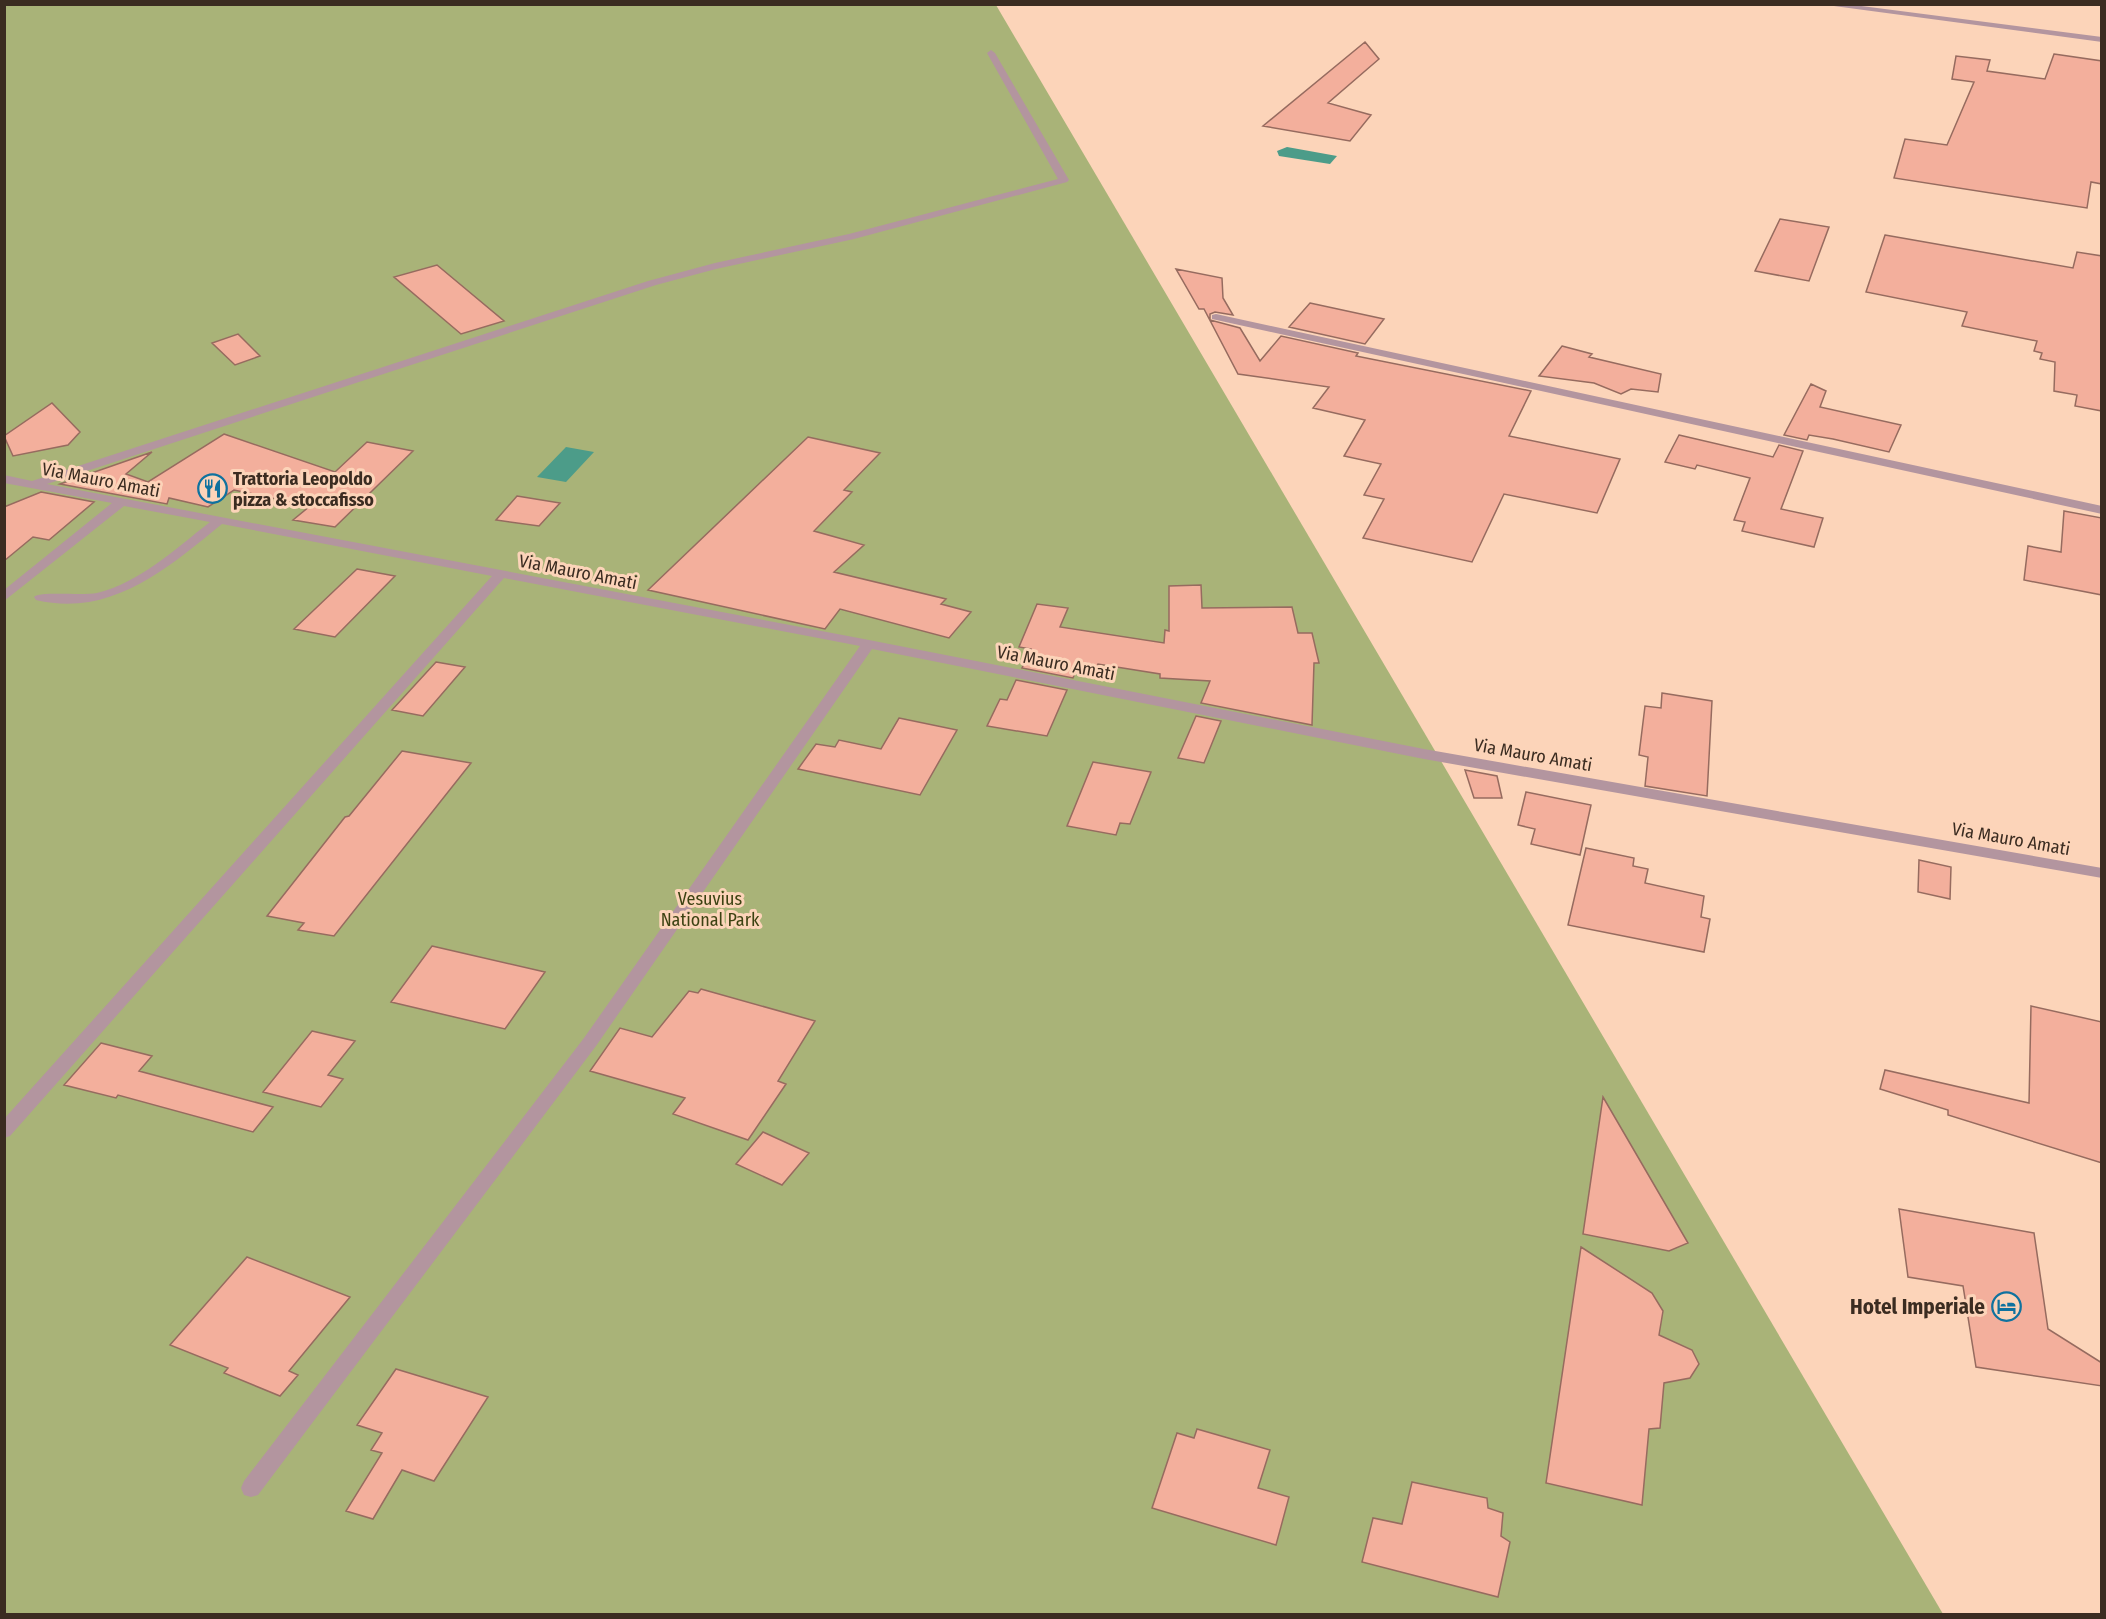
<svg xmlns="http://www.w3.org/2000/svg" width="2106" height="1619" font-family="'Fira Sans Condensed',sans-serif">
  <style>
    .green { fill: #a9b378 }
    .water { fill: #4c9c89 }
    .building { fill: #f3af9c; stroke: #966b5f; stroke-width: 1.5 }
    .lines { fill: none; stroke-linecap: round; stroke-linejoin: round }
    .minor { fill: #b3959f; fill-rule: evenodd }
    .labels { text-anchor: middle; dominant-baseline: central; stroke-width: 6; stroke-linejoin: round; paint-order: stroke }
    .poi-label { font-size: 18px; font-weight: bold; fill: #3b2c21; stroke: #fcd4b9; text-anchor: start }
    .street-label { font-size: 18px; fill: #3b2c21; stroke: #fcd4b9 }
    .park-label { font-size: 18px; fill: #3c4212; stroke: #fcd4b9 }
    .near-poi-label { font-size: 21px; font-weight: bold; fill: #3b2c21; stroke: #fcd4b9; text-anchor: end }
  </style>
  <rect width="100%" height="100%" fill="#fcd4b9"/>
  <!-- green -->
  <path class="green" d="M5,4L996,5L1943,1614H5Z"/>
  <!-- water -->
  <path class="water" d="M1287,147L1337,156L1330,164L1279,156L1277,151Z
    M566,447L594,452L566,482L537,477Z"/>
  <!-- building -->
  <path class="building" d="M1365,42L1379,59L1328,103L1371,115L1350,141L1263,126Z
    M2054,54L2102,61V184L2091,182L2087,208L1894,178L1905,139L1947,145L1974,82L1952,79L1956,56L1990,60L1987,71L2045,79Z
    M1780,219L1829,227L1809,281L1755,271Z
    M1885,235L2073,268L2077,252L2102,256V411L2075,406L2077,395L2054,391L2055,362L2040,359L2042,353L2034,351L2037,341L1962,326L1967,312L1866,292Z
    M437,265L504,321L461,334L394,277Z
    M1176,269L1222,278L1223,298L1233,315L1215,312L1210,314V320L1240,328L1260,361L1281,336L1358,353L1356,356L1531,391L1509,436L1620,459L1597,513L1504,494L1472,562L1363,538L1384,499L1364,495L1381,464L1344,456L1365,420L1313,408L1329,387L1238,374L1204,309H1199Z
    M1310,303L1384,319L1365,344L1289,327Z
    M238,334L260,356L235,365L212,343Z
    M1562,346L1592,354L1589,357L1661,374L1658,392L1631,389L1621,394L1594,383L1539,376Z
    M1811,384L1826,391L1820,407L1901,425L1889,452L1833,439L1809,435L1807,440L1784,435Z
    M52,403L80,432L68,445L13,456L4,436Z
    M224,434L335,472L367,442L413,451L335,527L293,520L310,506L234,490L208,507L169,498L167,504L60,484L152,452L126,474L148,482Z
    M1679,435L1773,457L1779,445L1803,451L1781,509L1823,518L1814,547L1742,531L1745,522L1734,520L1750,478L1697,465L1695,469L1665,462Z
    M808,437L880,453L844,490L852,492L814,531L864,545L834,572L946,599L941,604L971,612L949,638L840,609L825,629L648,590Z
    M41,492L94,502L49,540L33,537L4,561V507Z
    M517,496L560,503L539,526L496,520Z
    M2064,511L2102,518V595L2024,580L2028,546L2061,552Z
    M357,569L395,576L335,637L294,629Z
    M1201,585L1202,608L1292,607L1298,633H1312L1319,663H1314L1312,725L1201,703L1210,681L1160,678V674L1098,664L1096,669L1078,666L1073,678L1022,668L1031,649L1019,647L1037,604L1068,608L1060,627L1164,643L1165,630L1169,631V586Z
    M436,662L465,667L423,716L392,710Z
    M1016,680L1067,690L1047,736L987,726L1000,699L1007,700Z
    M1662,693L1712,701L1707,796L1645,786L1648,757L1639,755L1645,706L1661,708Z
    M1196,716L1221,721L1204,763L1178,758Z
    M899,718L957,730L920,795L798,769L816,744L835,747L839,740L881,749Z
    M402,751L471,763L334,936L298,930L304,923L267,916L345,817L349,816Z
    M1093,762L1151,772L1130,824L1120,823L1116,835L1067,826Z
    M1465,770L1497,776L1502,798H1474Z
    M1526,792L1591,805L1580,855L1531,844L1535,829L1518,825Z
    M1586,848L1634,858L1633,866L1648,869L1645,883L1704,896L1701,917L1710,919L1704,952L1568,925Z
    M1919,860L1951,867L1950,899L1918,892Z
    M432,946L545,972L505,1029L391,1002Z
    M701,989L815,1021L778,1081L786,1084L748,1140L673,1114L685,1098L590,1071L620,1028L652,1037L689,991L698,993Z
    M2031,1006L2102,1022V1163L1948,1115V1110L1880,1089L1885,1070L2029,1103Z
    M312,1031L355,1041L328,1075L343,1079L321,1107L263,1092Z
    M101,1043L152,1056L139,1071L273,1107L253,1132L118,1095L116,1098L64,1085Z
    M1603,1097L1688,1243L1669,1251L1583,1234Z
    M763,1132L809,1153L782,1185L736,1164Z
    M1899,1209L2034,1233L2048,1329L2102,1363V1386L1976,1367L1963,1286L1908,1277Z
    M1581,1247L1652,1293L1663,1311L1659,1335L1692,1350L1699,1364L1690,1378L1664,1383L1660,1428L1649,1429L1642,1505L1546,1483Z
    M247,1257L350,1297L289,1371L298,1375L280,1396L224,1373L228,1368L170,1345Z
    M396,1369L488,1397L434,1481L402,1470L373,1519L346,1511L382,1453L371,1450L382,1433L357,1425Z
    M1197,1429L1270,1450L1258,1488L1289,1497L1276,1545L1152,1508L1177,1433L1194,1438Z
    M1412,1482L1487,1498L1488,1508L1503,1513L1501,1536L1510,1542L1498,1597L1362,1562L1373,1518L1402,1524Z"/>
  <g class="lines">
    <!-- minor -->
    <path class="minor" d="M1819,4H1846L2102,37V42Z
      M991,50L995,53L1069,180L1067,182L854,239L716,269L656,285L47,484L869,640L1424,749L2102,868V878L1424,759L872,649L596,1046L258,1495L251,1497L244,1495L241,1488L244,1481L584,1038L860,646L504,578L10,1136L4,1138V1119L492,576L222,524C168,568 111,618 36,600L34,597C40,591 83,596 97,593C141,582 175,549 210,522L124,506L4,601V590L112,503L4,483V475L32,481L648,281L715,263L849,234L1058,179L987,53Z
      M1216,314L2102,506V514L1212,319V315Z"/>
  </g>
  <!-- icons -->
  <defs>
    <symbol id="restaurant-ring" viewBox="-11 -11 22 22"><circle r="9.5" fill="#fcd4b9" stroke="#0f729f" stroke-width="1.5"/><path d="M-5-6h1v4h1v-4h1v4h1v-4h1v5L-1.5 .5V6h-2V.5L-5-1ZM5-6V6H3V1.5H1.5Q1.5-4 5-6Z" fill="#0f729f"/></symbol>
    <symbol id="hotel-ring" viewBox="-11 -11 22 22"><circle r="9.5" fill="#fcd4b9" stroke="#0f729f" stroke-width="1.5"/><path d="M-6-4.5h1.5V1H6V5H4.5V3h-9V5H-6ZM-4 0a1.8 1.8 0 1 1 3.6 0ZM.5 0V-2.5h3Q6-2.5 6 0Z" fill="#0f729f"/></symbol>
  </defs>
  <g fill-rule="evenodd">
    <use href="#restaurant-ring" x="196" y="472" width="33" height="33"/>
    <use href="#hotel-ring" x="1990" y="1290" width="33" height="33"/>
  </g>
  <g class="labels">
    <!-- poi labels -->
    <g class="poi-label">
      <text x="233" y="479">Trattoria Leopoldo<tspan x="233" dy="21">pizza &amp; stoccafisso</tspan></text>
    </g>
    <!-- street labels -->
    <g class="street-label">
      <text transform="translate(101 480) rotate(11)">Via Mauro Amati</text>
      <text transform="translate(578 572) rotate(11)">Via Mauro Amati</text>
      <text transform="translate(1056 663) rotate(11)">Via Mauro Amati</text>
      <text transform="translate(1533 755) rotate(10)">Via Mauro Amati</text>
      <text transform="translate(2011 839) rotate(10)">Via Mauro Amati</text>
    </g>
    <!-- park labels -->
    <g class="park-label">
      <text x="710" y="899">Vesuvius<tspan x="710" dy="21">National Park</tspan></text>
    </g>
    <!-- near-poi labels -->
    <g class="near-poi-label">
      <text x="1985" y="1307">Hotel Imperiale</text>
    </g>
  </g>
  <!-- border -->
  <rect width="2106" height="1619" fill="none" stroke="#3b2c21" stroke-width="12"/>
</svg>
